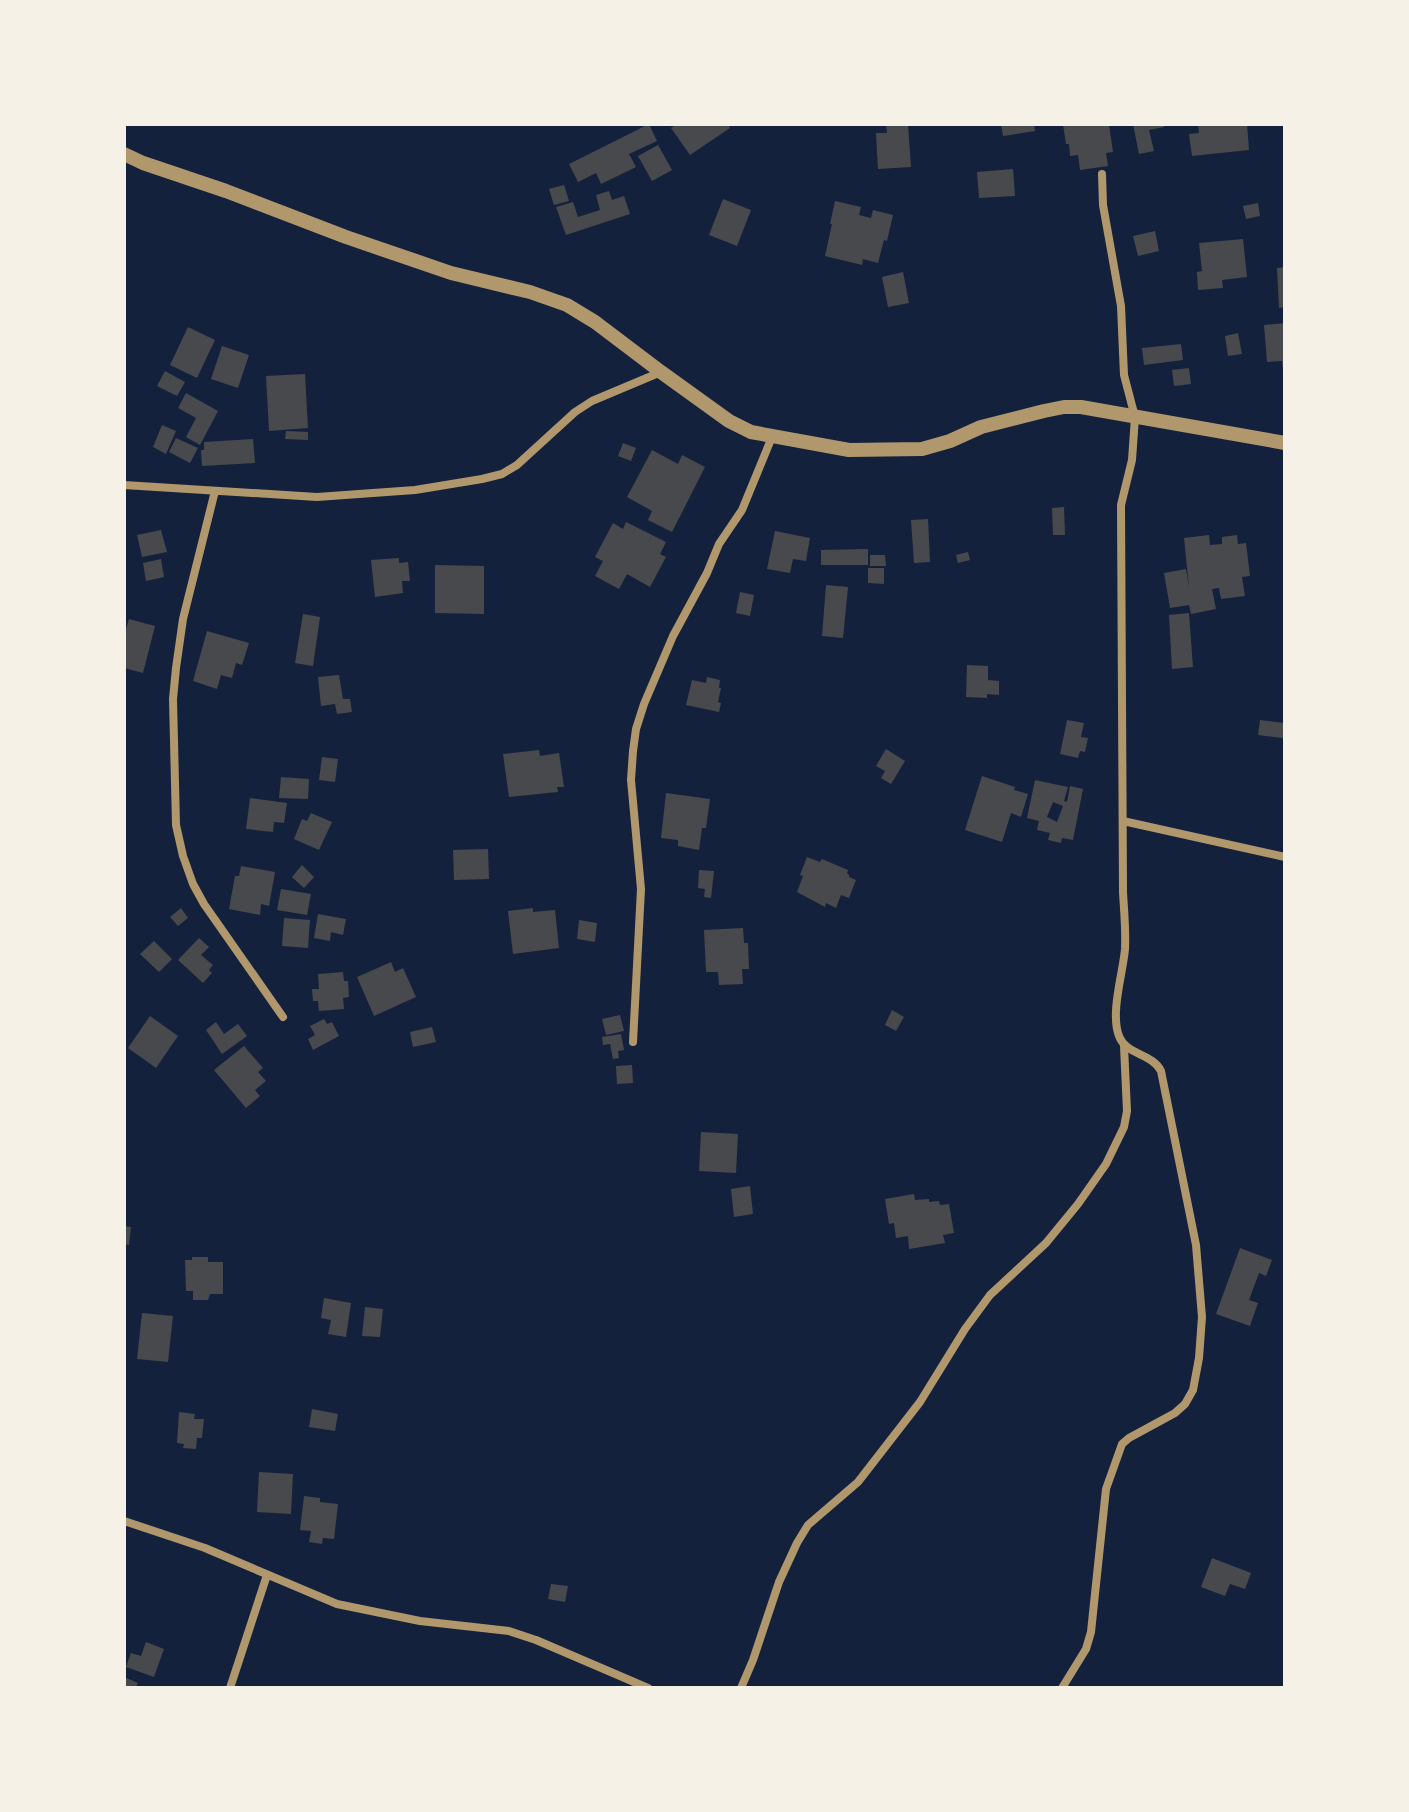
<svg xmlns="http://www.w3.org/2000/svg" width="1409" height="1812" font-family="'Exo 2',sans-serif">
  <style>
    .building { fill: #48494c; fill-rule: evenodd }
    .lines { fill: none; stroke-linecap: round; stroke-linejoin: round }
    .minor { stroke: #b1986c; stroke-width: 8 }
    .tertiary { stroke: #b1986c; stroke-width: 14 }
  </style>
  <rect width="100%" height="100%" fill="#14213d"/>
  <!-- building -->
  <path class="building" d="M649,124L657,141L629,154L636,167L601,184L596,173L578,182L569,164Z
    M677,124H728L730,128L690,155L671,128Z
    M886,124H908L911,167L878,169L876,133H887Z
    M1001,124H1034L1035,131L1003,136Z
    M1063,124H1109L1113,152L1106,153L1108,166L1080,170L1078,155L1070,156L1069,144H1066Z
    M1133,124H1164V127L1149,130L1154,151L1139,154Z
    M1198,124H1247L1249,150L1192,156L1189,134L1199,133Z
    M658,145L672,170L652,181L638,156Z
    M1013,169L1015,196L979,198L977,172Z
    M564,185L569,201L554,205L549,189Z
    M609,191L612,200L624,196L630,214L566,235L556,207L573,202L578,217L600,210L596,195Z
    M723,199L751,210L737,246L709,235Z
    M835,201L861,207L859,215L871,218L873,210L893,215L887,241L884,240L878,263L863,259L862,265L825,256L832,224H830Z
    M1258,203L1260,216L1246,219L1243,206Z
    M1155,231L1159,251L1138,256L1133,236Z
    M1243,239L1247,277L1222,280L1223,288L1198,290L1197,272L1202,271L1199,243Z
    M1285,267V307L1279,308L1277,268Z
    M903,272L909,303L888,307L882,277Z
    M1285,323V371H1283L1282,361L1267,362L1264,325Z
    M188,327L215,340L197,378L170,365Z
    M1238,333L1242,354L1228,356L1225,336Z
    M1181,344L1183,360L1144,365L1142,348Z
    M222,346L249,355L238,388L211,379Z
    M1189,368L1191,384L1174,386L1172,370Z
    M165,371L185,382L177,396L157,386Z
    M305,374L308,428L269,431L266,376Z
    M186,393L218,411L200,445L186,437L196,418L178,408Z
    M162,425L176,431L166,454L153,447Z
    M286,431L308,432V440L285,439Z
    M176,438L198,448L190,463L169,452Z
    M253,439L255,463L202,466L201,450H204V442Z
    M623,443L636,448L631,461L618,456Z
    M652,450L678,464L682,455L705,467L672,532L648,520L652,511L627,497Z
    M1064,507L1065,535H1053L1052,508Z
    M928,519L930,562L914,563L911,520Z
    M626,522L666,542L660,554L666,557L650,587L627,574L619,589L595,576L603,561L595,557L613,523L623,529Z
    M161,530L167,552L142,557L137,535Z
    M775,531L810,538L806,561L793,559L790,573L767,569Z
    M1209,535L1210,545L1222,544V537L1237,535L1238,544L1246,543L1250,576L1242,577L1245,596L1221,599L1219,588L1212,589L1216,609L1191,614L1189,605L1170,608L1164,573L1186,569L1189,587L1184,538Z
    M868,549V565H821V550Z
    M968,552L970,560L958,563L956,555Z
    M870,555H885L886,566H870Z
    M399,558V563L408,562L410,581H402L403,593L375,597L371,560Z
    M161,559L164,577L146,581L143,563Z
    M435,565L484,566V614L435,613Z
    M868,568H884V584L868,583Z
    M826,585L848,587L843,638L822,636Z
    M740,592L754,595L750,616L736,613Z
    M1189,613L1193,667L1172,669L1169,615Z
    M303,614L320,617L313,666L295,663Z
    M129,619L155,626L143,673L124,668V636Z
    M207,631L249,643L242,665L236,663L232,678L221,675L217,689L193,681Z
    M967,665L988,666V680L999,681V695L987,694V698L966,697Z
    M339,675L343,699H350L352,712L337,714L335,704L321,706L318,677Z
    M707,677L720,680L719,688H721L718,702L721,703L719,712L686,705L692,680L706,683Z
    M1067,720L1084,723L1081,737L1088,738L1085,752L1080,751L1078,758L1060,754Z
    M1260,720L1285,723L1283,738L1258,735Z
    M886,749L905,761L891,784L881,778L885,771L876,766Z
    M539,750L540,756L559,753L564,787H557L558,792L509,797L503,754Z
    M322,757L338,759L335,782L319,780Z
    M982,776L1015,787L1014,790L1028,794L1021,817L1011,813L1002,842L965,830Z
    M281,777L309,779L308,799L279,798Z
    M1035,780L1068,787L1064,801L1067,802L1070,786L1083,789L1073,840L1062,838L1061,843L1048,840L1050,833L1037,830L1039,821L1027,818ZM1053,802L1063,806L1057,822L1047,817Z
    M666,793L710,799L706,828H702L699,850L678,846V840L661,838Z
    M250,798L287,803L284,823L274,822L273,832L246,829Z
    M311,813L332,822L319,850L294,839L302,819L307,821Z
    M488,849L489,879L454,880L453,850Z
    M807,857L820,862L822,859L848,870L847,873L849,875V877L856,880L849,898L841,895L836,908L826,903L825,907L797,892L803,876L800,875Z
    M302,865L314,877L304,888L292,877Z
    M241,866L275,872L269,906L261,904L260,915L229,909L235,876H239Z
    M699,870L714,871L711,898L704,897L705,889L698,888Z
    M281,889L311,894L307,915L277,910Z
    M181,908L188,918L178,926L170,917Z
    M533,908V912L555,910L559,948L513,954L508,911Z
    M318,914L346,919L343,935L331,932L330,941L314,938Z
    M284,918L310,920L308,948L282,946Z
    M579,920L597,923L595,942L577,939Z
    M743,928L744,943H748L749,969H742L743,984L719,985L718,972H706L704,930Z
    M199,938L209,947L201,955L213,965L209,970L212,973L203,983L178,960Z
    M154,941L172,959L159,972L140,954Z
    M391,962L395,972L403,968L416,997L374,1016L357,977Z
    M343,972L344,981H348L349,997L343,998L344,1009L319,1011L318,1001H313L312,989H319L318,974Z
    M892,1010L904,1017L896,1031L885,1025Z
    M620,1015L624,1031L606,1035L602,1019Z
    M150,1016L178,1036L156,1068L128,1048Z
    M324,1019L327,1024L332,1022L339,1036L313,1050L308,1039L315,1035L310,1026Z
    M216,1022L224,1034L238,1024L247,1036L222,1054L206,1030Z
    M432,1027L436,1042L413,1047L410,1032Z
    M621,1034L624,1050L618,1051L619,1058L613,1059L610,1044L603,1045L602,1037Z
    M244,1046L263,1068L258,1072L266,1081L255,1090L260,1096L246,1108L214,1070Z
    M632,1065L633,1083L617,1084L616,1066Z
    M701,1132L738,1134L736,1173L699,1171Z
    M750,1186L753,1214L734,1217L731,1189Z
    M914,1194L915,1200L929,1199V1202L939,1201L940,1205L949,1204L954,1233L943,1235L945,1243L909,1249L908,1236L896,1238L894,1223L889,1224L885,1199Z
    M124,1226L131,1227L129,1245L124,1244Z
    M1240,1248L1272,1260L1266,1276L1259,1273L1249,1300L1258,1303L1250,1326L1216,1314Z
    M192,1257H208V1262H223V1294H210L208,1300H193V1291H186L185,1260H192Z
    M324,1298L351,1303L346,1337L328,1334L331,1320L321,1318Z
    M365,1307L383,1309L380,1337L362,1336Z
    M142,1313L173,1316L168,1362L137,1359Z
    M312,1409L338,1414L335,1431L309,1427Z
    M179,1412L195,1414L194,1419H204L202,1438H197L196,1449L183,1448L184,1444L177,1443Z
    M259,1472L293,1474L291,1514L257,1512Z
    M304,1496L320,1498V1502L338,1504L334,1539L323,1538L322,1544L309,1542L311,1531L300,1530Z
    M1212,1558L1251,1573L1245,1589L1230,1584L1225,1596L1201,1587Z
    M551,1584L568,1586L565,1602L548,1599Z
    M146,1642L164,1649L154,1677L126,1667L131,1653L141,1656Z
    M124,1677L138,1683L135,1688H124Z"/>
  <g class="lines">
    <!-- minor -->
    <path class="minor" d="M124,485L317,497L415,490L482,479L502,474L517,465L575,412L592,401L661,372
      M215,491L183,619L176,668L173,699L176,825L183,856L193,884L204,904L283,1017
      M1123,821L1285,857
      M633,1042L641,889L631,780L633,751L636,729L644,704L673,636L707,573L719,544L742,510L772,437
      M124,1521L205,1548L337,1604L420,1621L509,1631L536,1640L648,1688
      M230,1688L267,1575
      M741,1688L753,1660L779,1582L797,1543L808,1525L858,1482L920,1402L965,1329L990,1295L1046,1243L1078,1204L1106,1164L1124,1127L1127,1111L1124,1046
      M1062,1688L1086,1649L1091,1632L1106,1489L1122,1444L1129,1438L1175,1413L1185,1404L1193,1390L1199,1358L1202,1317L1196,1245L1161,1071C1152,1053 1126,1055 1119,1036C1110,1013 1123,973 1125,949C1126,930 1124,911 1123,892L1121,505L1132,460L1135,417L1124,375L1121,306L1103,205L1102,174"/>
    <!-- tertiary -->
    <path class="tertiary" d="M124,154L143,163L226,191L346,237L451,273L530,292L567,305L595,322L661,372L729,421L751,432L849,450L922,449L950,441L981,427L1044,411L1064,407H1081L1285,443"/>
  </g>
  <!-- border -->
  <rect width="1409" height="1812" fill="none" stroke="#f6f1e7" stroke-width="252"/>
</svg>
